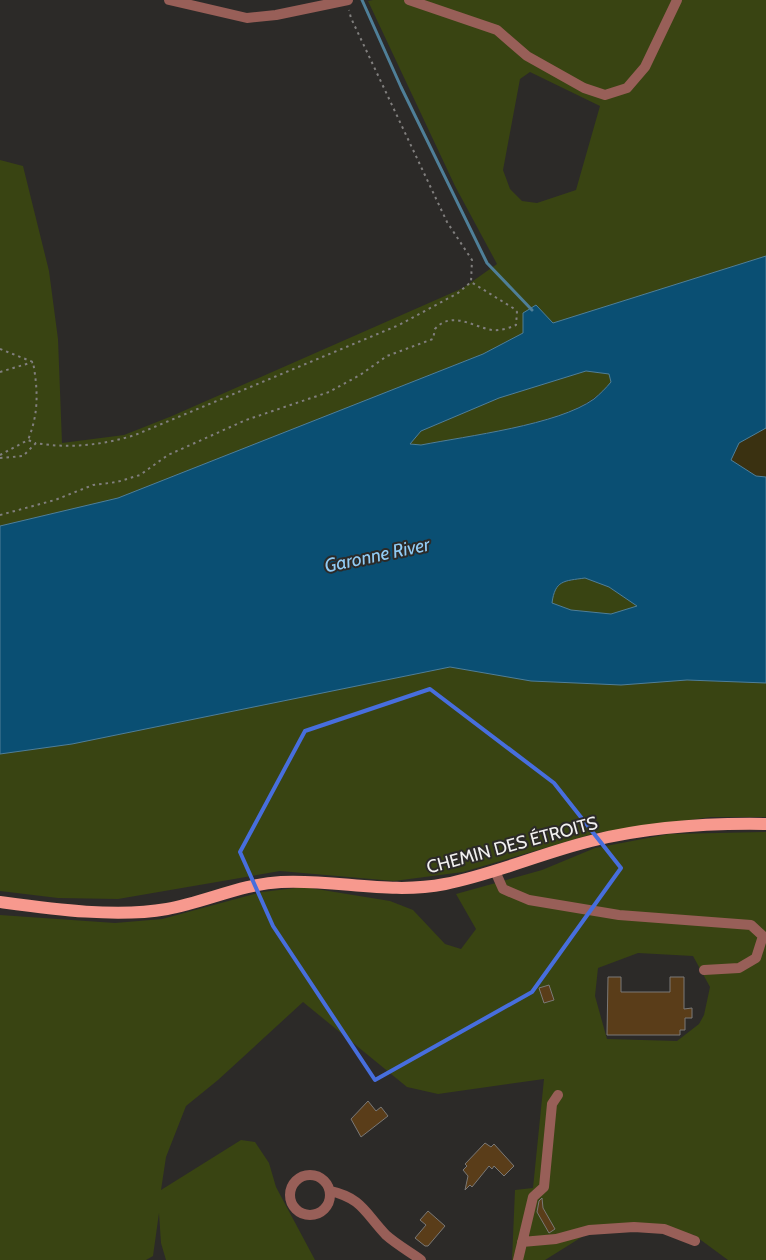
<svg xmlns="http://www.w3.org/2000/svg" width="766" height="1260" font-family="Cabin,sans-serif">
  <style>
    .green { fill: #394412; fill-rule: evenodd }
    .sand { fill: #3a3111 }
    .water { fill: #0a4f73; stroke: #4f7f98; fill-rule: evenodd }
    .lines { fill: none; stroke-linecap: round; stroke-linejoin: round }
    .stream { stroke: #4f7f98; stroke-width: 3 }
    .building { fill: #5a3d19; stroke: #7a7876 }
    .path { stroke: #817f7e; stroke-width: 2; stroke-dasharray: 2.5 4; stroke-linecap: butt }
    .minor { stroke: #985f58; stroke-width: 10 }
    .major { stroke: #f7998e; stroke-width: 12 }
    .marked { fill: none; stroke: #476edd; stroke-width: 4; stroke-linejoin: round }
    .labels { text-anchor: middle; dominant-baseline: central; stroke-width: 4; stroke-linejoin: round; paint-order: stroke }
    .street-label { font-size: 18px; fill: #f1f0ef; stroke: #2c2a28 }
    .water-label { font-size: 19px; font-style: italic; fill: #91ccf5; stroke: #2c2a28 }
  </style>
  <rect width="100%" height="100%" fill="#2c2a28"/>
  <!-- green -->
  <path class="green" d="M373,0H766V256L523,333L483,354L118,498L0,526V160L23,166L49,271L58,339L62,443L124,435L172,416L463,288L497,264L455,186L368,1ZM530,72L600,106L576,190L537,203L522,201L510,189L503,170L520,79Z
    M586,371L609,374L611,382C606,388 600,394 594,398C558,425 467,436 421,445L410,444L421,431L499,398Z
    M585,578L609,587L637,606L612,614L571,610L551,603C555,580 564,581 585,578Z
    M450,667L531,681L621,685L687,680L766,683V817H711L596,833L463,872L394,881L280,871L118,899L58,898L0,891V754L72,744Z
    M766,832V1260H728L694,1235L640,1223L593,1230L545,1260H512L515,1190L533,1188L544,1079L438,1094L407,1087L303,1002L218,1080L186,1106L166,1157L161,1190L241,1140L255,1142L269,1163L276,1187L315,1260H166L161,1243L159,1213L153,1256L146,1260H0V915L115,923L162,919L262,892L304,887L390,901L413,910L445,944L461,949L476,929L456,894L542,870L595,848L669,834ZM638,953L693,956L710,987L704,1015L699,1024L677,1041L607,1039L595,996L598,968Z"/>
  <!-- sand -->
  <path class="sand" d="M766,428V477L756,476L731,461L739,443Z"/>
  <!-- water -->
  <path class="water" d="M766,256V428L739,443L731,460L756,476L766,477V683L687,680L621,685L531,681L450,667L72,744L0,754V526L118,498L483,354L523,333V313L536,305L553,323ZM586,371L609,374L611,382C606,388 600,394 594,399C558,425 467,436 421,445L410,444L421,431L499,398ZM585,578L609,587L637,606L611,614L571,610L552,603C555,580 564,581 585,578Z"/>
  <g class="lines">
    <!-- stream -->
    <path class="stream" d="M362,0L401,87L487,263L532,310"/>
  </g>
  <!-- building -->
  <path class="building" d="M608,977H621V992H670V977H684V1009L692,1008V1018H685V1030H680V1035H607Z
    M549,985L554,1000L544,1003L539,988Z
    M368,1101L376,1111L381,1107L388,1116L361,1137L351,1119Z
    M485,1143L491,1147L494,1144L514,1166L504,1176L494,1166L492,1169L489,1166L472,1187L470,1185L465,1190L468,1176L463,1170L467,1166L465,1164Z
    M542,1198L543,1208L555,1229L549,1233L537,1212L539,1201Z
    M428,1211L445,1226L428,1246H425L415,1238L426,1225L420,1220Z"/>
  <g class="lines">
    <!-- path -->
    <path class="path" d="M0,349L33,362C38,390 39,413 28,440
      M0,372L33,362
      M0,455L28,440L35,443
      M0,458L23,456L36,443C69,449 103,445 135,435L399,325L458,293L471,282L472,260L447,222L351,18L349,10
      M0,515L55,500L93,485L117,482L140,475L168,455L246,420L329,392L360,375L387,356L433,339L435,329C452,310 473,327 492,330C500,331 509,328 516,325L517,312L513,308L471,282"/>
    <!-- minor -->
    <path class="minor" d="M169,0L247,18L276,15L348,0
      M409,0L497,30L527,56L584,88L605,95L627,88L645,67L677,0
      M495,871L503,889L529,900L619,915L751,925L763,936L756,958L739,968L704,970
      M290 1195a20 20 0 1 1 40 0a20 20 0 1 1-40 0Z
      M330,1191C362,1198 365,1213 386,1235C396,1244 410,1252 421,1260
      M522,1242L556,1239L589,1230L634,1227L664,1229L695,1241
      M518,1260L533,1197L544,1187L552,1104L558,1095"/>
    <!-- major -->
    <path class="major" d="M0,902C52,909 116,918 167,909C206,902 242,884 281,882C336,879 390,895 445,884C495,874 542,853 591,841C648,827 708,823 766,824"/>
  </g>
  <!-- marked area -->
  <path class="marked" d="M430,689L554,783L621,868L532,992L375,1080L273,926L240,852L305,731Z"/>
  <g class="labels">
    <!-- street labels -->
    <g class="street-label">
      <text transform="translate(512 845) rotate(-15)">CHEMIN DES ÉTROITS</text>
    </g>
    <!-- water labels -->
    <g class="water-label">
      <text transform="translate(377 555) rotate(-12)">Garonne River</text>
    </g>
  </g>
</svg>
